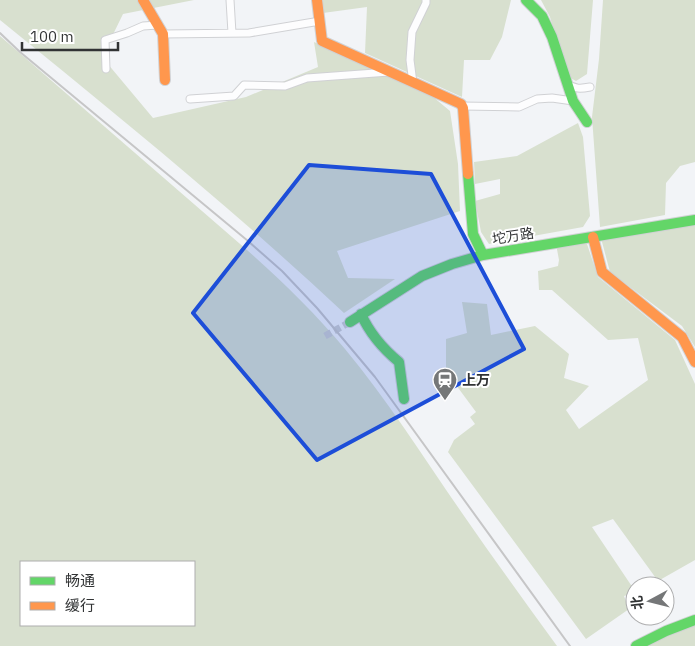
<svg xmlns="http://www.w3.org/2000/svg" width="695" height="646" font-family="'IBM Plex Sans','Noto Sans SC',sans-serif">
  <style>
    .green { fill: #d8e0cf; fill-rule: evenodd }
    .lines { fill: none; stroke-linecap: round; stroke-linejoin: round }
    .street-tunnel { stroke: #cbcdd0; stroke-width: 7; stroke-dasharray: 7 3.5; stroke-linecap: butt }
    .street-casing { stroke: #d0d1d4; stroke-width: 9 }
    .fast-casing { stroke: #d0d1d4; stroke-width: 12 }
    .slow-casing { stroke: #d0d1d4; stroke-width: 12 }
    .street { stroke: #fdfdfe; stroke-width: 7 }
    .fast { stroke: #63d668; stroke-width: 10 }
    .slow { stroke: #ff974d; stroke-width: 10 }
    .rail { stroke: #c6c6c7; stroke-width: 2 }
    .marked { fill: #1d4ed8; fill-opacity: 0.2; stroke: #1d4ed8; stroke-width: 4; stroke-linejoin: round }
    .labels { text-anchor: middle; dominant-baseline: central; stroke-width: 4; stroke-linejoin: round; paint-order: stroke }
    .street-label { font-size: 14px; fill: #313334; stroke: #fff }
    .poi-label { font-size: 14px; font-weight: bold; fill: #313334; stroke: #fff; text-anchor: start }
  </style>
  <rect width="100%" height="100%" fill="#f2f4f7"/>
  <!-- green -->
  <path class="green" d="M0,0H194L123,14L102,57L153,118L246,97L318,67L314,42L432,96L450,111L458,164L460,211L337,251L348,278L395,279L344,313C234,210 117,115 0,20Z
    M322,0H511L502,37L490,60H464L462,97L365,53L367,7L323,13Z
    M541,0H593L587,74L576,81L567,76L550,17Z
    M603,0H695V162L680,166L666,183L665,215L600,227L592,117L599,59Z
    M0,36L247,250C282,281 315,313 345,349C388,401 424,458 462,513C493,558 525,602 557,646H0ZM21,562H194V625H21Z
    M578,123L583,137L590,216L583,227L489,244L481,232L475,201L500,194V179L475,184L474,162L517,156Z
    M695,223V347L682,326L610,272L601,238Z
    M586,241L598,277L675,340L695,384V560L658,581L613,519L592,527L635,591V593L624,596L629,609L586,639L448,452L454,440L475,424L470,417L476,412L456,385L458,383L446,368V339L467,333L462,302L487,304L491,335L535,326L569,354L564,378L589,386L566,410L579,429L648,380L638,338L608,340L552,290H539L538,271L558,266L559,260L556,244Z
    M695,625V646H648L665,636Z"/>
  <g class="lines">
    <!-- street-tunnel -->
    <path class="street-tunnel" d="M325,336L350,322"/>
    <defs>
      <path id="street" d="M230,0L232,33
        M163,34L249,33L320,21
        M106,69L105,40L127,33L143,26L158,25
        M413,83L410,60L412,32L426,3V0
        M567,84C576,89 580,89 590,87
        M190,99L234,96L244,85L285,86L307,78L389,72
        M462,106L519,107L537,99L552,98L573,101"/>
      <path id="fast" d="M526,0L542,16L552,37L573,101L587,122
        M468,174L473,234L483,255
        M361,314C370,334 382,348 399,362L404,399
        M350,322L422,276L452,264L483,255L695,220
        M636,646L666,631L695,620"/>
      <path id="slow" d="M143,0L163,34L165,80
        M317,0L322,41L461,104L463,108L468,174
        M593,237L602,272L682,337L695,362"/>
    </defs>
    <!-- street casing -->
    <use href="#street" class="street-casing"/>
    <!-- fast casing -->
    <use href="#fast" class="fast-casing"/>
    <!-- slow casing -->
    <use href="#slow" class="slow-casing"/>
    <!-- street -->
    <use href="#street" class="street"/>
    <!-- fast -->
    <use href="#fast" class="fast"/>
    <!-- slow -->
    <use href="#slow" class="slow"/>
    <!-- rail -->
    <path class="rail" d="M0,33L20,52L248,241L282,271L317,308L375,377L570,646"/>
  </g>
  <!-- marked area -->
  <path class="marked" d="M309,165L431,174L524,349L317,460L193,313Z"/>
  <!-- icons -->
  <defs>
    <symbol id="station-pin" viewBox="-11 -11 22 30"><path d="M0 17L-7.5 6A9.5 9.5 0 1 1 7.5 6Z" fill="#757778" stroke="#fff"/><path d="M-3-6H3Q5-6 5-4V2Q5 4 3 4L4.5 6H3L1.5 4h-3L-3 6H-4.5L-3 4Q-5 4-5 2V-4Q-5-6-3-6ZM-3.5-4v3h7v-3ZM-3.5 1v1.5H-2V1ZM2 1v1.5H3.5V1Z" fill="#fff"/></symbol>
  </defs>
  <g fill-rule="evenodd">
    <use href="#station-pin" x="431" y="366" width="28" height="38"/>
  </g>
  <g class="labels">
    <!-- street labels -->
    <g class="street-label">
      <text transform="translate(513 236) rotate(-9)">坨万路</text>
    </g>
    <!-- poi labels -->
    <g class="poi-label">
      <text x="462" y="380">上万</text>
    </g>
  </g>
  <!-- legend -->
  <rect x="20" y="561" width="175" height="65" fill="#ffffff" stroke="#adadae"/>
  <rect x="30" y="577" width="25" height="8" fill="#63d668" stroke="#adadae"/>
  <text x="65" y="586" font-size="15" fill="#313334">畅通</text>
  <rect x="30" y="602" width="25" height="8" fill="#ff974d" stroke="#adadae"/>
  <text x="65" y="611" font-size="15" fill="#313334">缓行</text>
  <!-- north arrow -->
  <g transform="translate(650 601) rotate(263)"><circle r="24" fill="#ffffff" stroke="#adadae"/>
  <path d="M0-4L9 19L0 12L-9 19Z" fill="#757778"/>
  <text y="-8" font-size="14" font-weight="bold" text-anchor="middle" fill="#313334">北</text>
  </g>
  <!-- scale -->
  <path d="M22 42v8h96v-8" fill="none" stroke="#313334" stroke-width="2.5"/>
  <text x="30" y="42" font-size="15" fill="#313334" stroke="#ffffff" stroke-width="4" paint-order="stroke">100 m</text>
</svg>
